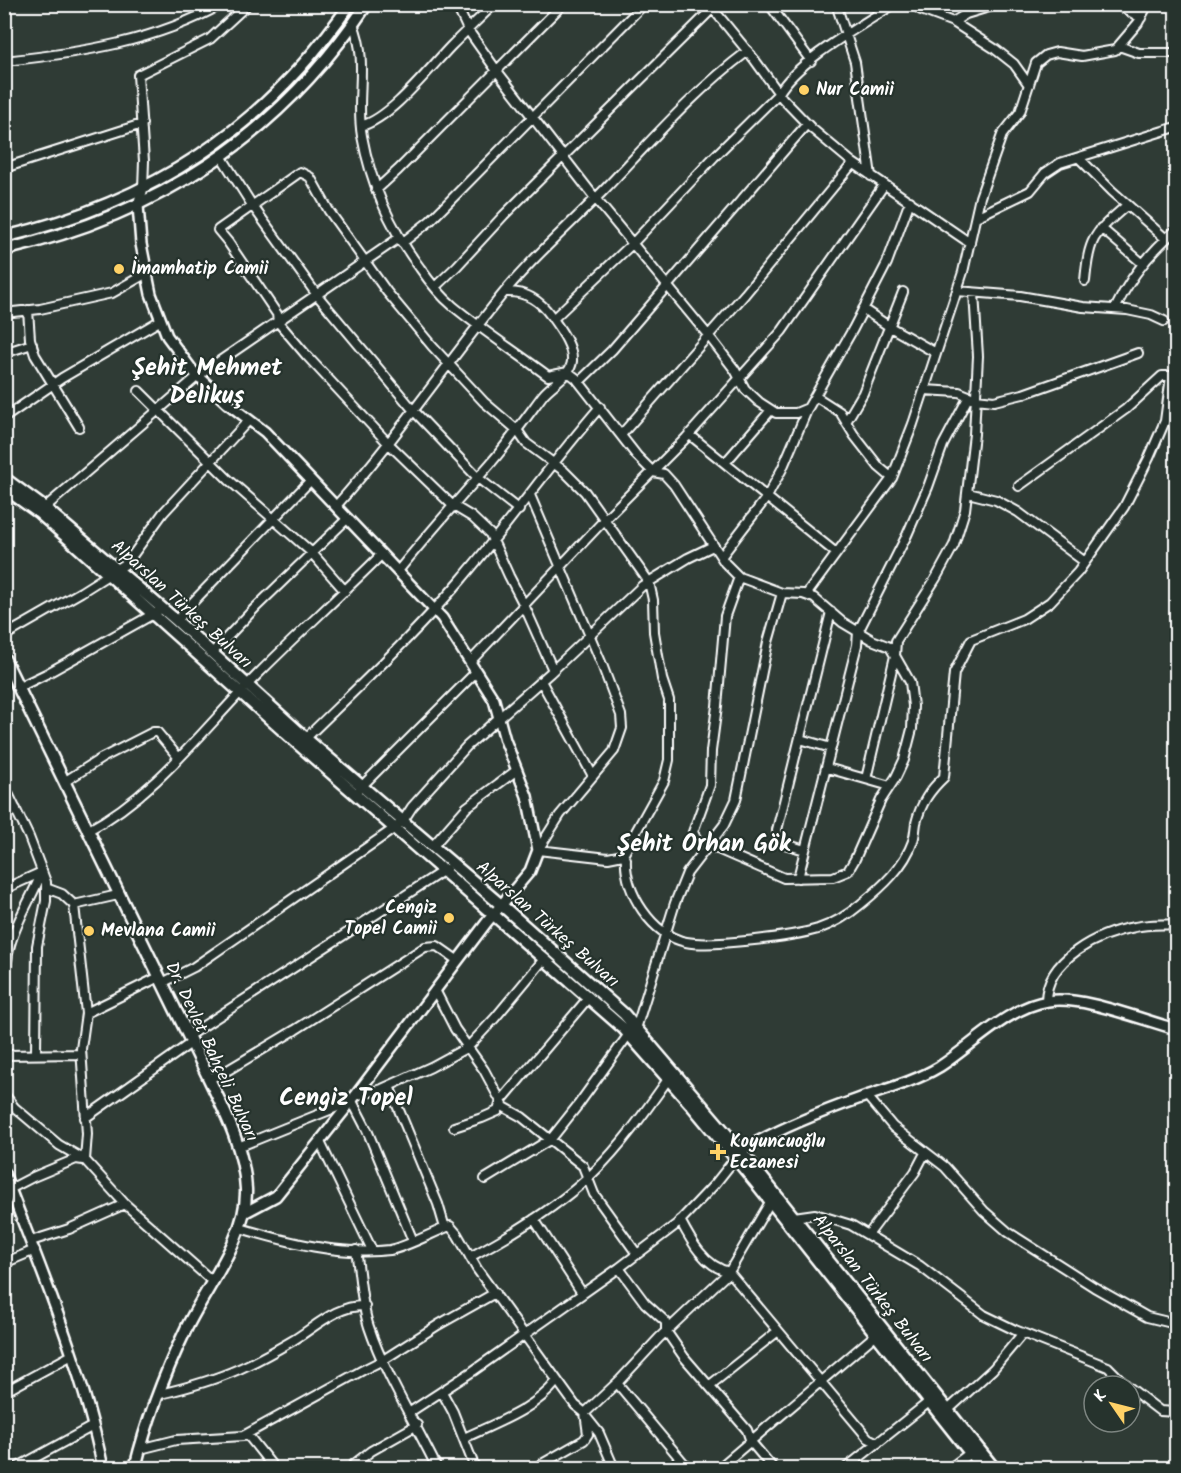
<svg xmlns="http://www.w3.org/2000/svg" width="1181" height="1473" font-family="Kalam,sans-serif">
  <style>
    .green { fill: #4a544f; stroke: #a4aaa7; stroke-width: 1.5 }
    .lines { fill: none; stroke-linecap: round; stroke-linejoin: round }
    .minor-casing { stroke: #fff; stroke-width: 12 }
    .tertiary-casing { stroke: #fff; stroke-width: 14 }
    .secondary-casing { stroke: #fff; stroke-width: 15 }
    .minor { stroke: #26332d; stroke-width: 8 }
    .tertiary { stroke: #26332d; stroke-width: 9 }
    .secondary { stroke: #26332d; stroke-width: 10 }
    .poi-dot { fill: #ffd166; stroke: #26332d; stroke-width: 2 }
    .labels { text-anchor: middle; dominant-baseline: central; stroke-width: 4.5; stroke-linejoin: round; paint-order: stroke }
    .poi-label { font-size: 18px; font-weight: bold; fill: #fff; stroke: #26332d; text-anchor: start }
    .street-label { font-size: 18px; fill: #fff; stroke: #26332d }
    .district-label { font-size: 24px; font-weight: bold; fill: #fff; stroke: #26332d }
  </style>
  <rect width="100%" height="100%" fill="#2f3b35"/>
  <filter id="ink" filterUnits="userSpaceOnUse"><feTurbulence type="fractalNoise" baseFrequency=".0167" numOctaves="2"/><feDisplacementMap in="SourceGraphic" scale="12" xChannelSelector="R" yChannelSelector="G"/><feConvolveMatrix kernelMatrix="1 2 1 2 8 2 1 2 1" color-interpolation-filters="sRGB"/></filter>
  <g filter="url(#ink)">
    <!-- green -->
    <path class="green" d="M357,5H360C342,30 324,55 303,78C264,121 217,154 168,184L167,182C250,131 301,85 357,5Z"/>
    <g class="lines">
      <defs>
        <path id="minor" d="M456,4L468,30L497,71L595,198L712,340L735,370L745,389L759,402L776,413H796L808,408L853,329L887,263L910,201
          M709,4L754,59L783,99L811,128L853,163L970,243
          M769,4L811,61
          M836,4L855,62L871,176
          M913,4L921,10L953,22L995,49L1014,64L1029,85
          M1117,4L1141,18
          M953,22L966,14L999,4
          M353,24C369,62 355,97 362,136C371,185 390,228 420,268C429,281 440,295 453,306C483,331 516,352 548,376L568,372L576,378L637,456L653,472L664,474L674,485L725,563L739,577L782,593L803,594L814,598L842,622L872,640L890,647L910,682L913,706L912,729L904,760L896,777L881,800L855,859L848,871L833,877L784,878L697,840L693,832L710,785L711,751L717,706L725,616L739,577
          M1119,46L1139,53H1176
          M4,61C80,53 155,42 222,4
          M361,126C391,118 428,70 451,46C465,32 480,18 494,4
          M221,156L252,205L317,295L414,411L478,478L519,510
          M1079,158L1112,191L1166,239
          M4,168L142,124
          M143,188L144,161L138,75L210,39L248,4
          M376,190L398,170L563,4
          M976,217L1030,191L1045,173L1060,163L1176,127
          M1101,228L1142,263
          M402,243L430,221L644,4
          M1085,281C1089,236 1094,234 1127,205
          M435,287L457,266L504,215L712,9
          M957,291L1020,296L1083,307L1127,310L1151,315L1164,321
          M863,309L890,327L936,353
          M1115,309C1130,277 1150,252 1176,230
          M28,310L30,339L35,355L79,427
          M4,313L40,309L112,293L147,273
          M553,319L633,243L714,157L779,93C798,60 861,26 894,4
          M4,353L32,344
          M579,382L612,350L807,124
          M924,390L959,392L976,399L994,401L1023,394L1138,353
          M139,391L229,480L311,552L345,591
          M815,396L840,412L854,435L879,467L892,478
          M4,418L62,378L161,320
          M846,422L863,393L903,292
          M621,435L745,294L853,163
          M690,435L836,553
          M725,463L771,410
          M968,493L996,500L1018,512L1085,562
          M530,495L601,662L621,715L622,728L614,751L560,815L538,850L608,858L623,855L626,859C624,892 652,935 686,942C712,947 791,937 818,929C833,924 848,915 861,904C882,887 904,867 913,841C915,835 915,829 916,823C921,803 930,790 944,777L954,673L971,640L1024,619L1050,602L1078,572L1124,507L1149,458L1165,421L1171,376H1162L1126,409L1019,486
          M336,506C393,442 441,372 494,305C526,263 567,228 604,190C650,142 694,91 748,51
          M42,510L198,376L399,238
          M721,557L767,497L782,469L808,408
          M398,571C428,534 459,499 490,464C509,442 526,418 543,395C552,384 571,375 572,361C573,345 559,328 551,316C540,300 524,291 505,292
          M806,595L892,478L913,424L963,272L980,197L1002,135L1020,112L1036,63L1046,55L1057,52L1082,56L1115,50L1138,23L1148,4
          M177,621L191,604L311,480
          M4,636L81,592L127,563L163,513L249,420
          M212,653L255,608L348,518
          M470,662L609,515L686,438L782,331L884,185
          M553,670L524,605L509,576L490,534L472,517L452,505L388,443L307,356L278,322L277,314L228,242L218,230L300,172L310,177L329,211L387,292L432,346L484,402L517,430L526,443L564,471L585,492L649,582L653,600L654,632L662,679L669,700V760L664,781L623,855
          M541,681L593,776
          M19,687L46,674L157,612
          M800,739L831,748
          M304,740C357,688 412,637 460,581C509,524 551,463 600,407
          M827,768L890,786
          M866,779L895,656L896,641L936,578L954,545L965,510L974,434L978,356L974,293
          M64,782L102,758L153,732H157L178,757
          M4,785L29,837L46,882V901L37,946L36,1054
          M360,788L476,672
          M4,814L16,809
          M87,831C156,795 204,728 258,674C298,634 341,595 382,554
          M432,847L467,807L517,770
          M805,850L778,842L777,830L831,612
          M798,878L857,645L858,632L907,535L928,487L943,445L969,396
          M46,888L62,894L74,905L118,895
          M4,889L42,872
          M74,905L86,1013L81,1049L87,1134L85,1160
          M162,983L194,967L395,828L403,821L412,807L467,746L550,673L642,586L688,558L713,546
          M435,990L455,1029L484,1070L504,1107L522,1117L583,1166L594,1194L637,1254
          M1046,1001C1046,959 1099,933 1135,927C1148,924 1163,925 1176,924
          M4,1010C8,990 4,969 9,949C15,922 32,898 42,872
          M86,1013L159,977
          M636,1029L675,903L687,873L724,825L736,800L768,642L782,593
          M188,1036L446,869
          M4,1055L81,1054
          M209,1079L228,1070L295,1030L425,947L437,946L457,960
          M389,1086L438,1204L445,1228
          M4,1094L14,1107L59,1145L85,1160L125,1204L212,1281
          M355,1096L382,1089L431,1067L468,1047L495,1018L544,959
          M867,1096L893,1127L945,1167L984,1211L1008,1232L1094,1287L1147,1317L1176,1324
          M85,1118L191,1043
          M454,1127L482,1118L498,1111L501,1101L589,997
          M320,1142L372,1250
          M238,1147L352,1101L367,1130L413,1241
          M485,1179L551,1139L578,1105L629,1034
          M4,1192L33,1177L76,1159L83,1160
          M794,1217L815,1214L851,1225L920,1266L984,1315L1015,1330L1108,1367L1127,1386
          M534,1219L582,1293
          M680,1220C691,1241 704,1266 729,1272L868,1438L878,1443
          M240,1228C287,1242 340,1256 390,1250C404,1248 434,1232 450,1226L457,1234L477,1269L575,1405L585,1413
          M868,1235L915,1172L925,1153
          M31,1241L69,1229L125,1204
          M356,1250C360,1275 361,1303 369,1327C385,1375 415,1422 437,1468
          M470,1257C513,1234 558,1207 593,1173C623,1144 647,1109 671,1075
          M4,1263L35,1250
          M619,1268L645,1303L666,1322V1331L684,1357L747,1430L751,1442L773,1468
          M617,1383L688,1468
          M709,1386L778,1331
          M1130,1388L1160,1411L1176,1412
          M4,1392L72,1355
          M442,1392L453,1412L475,1468
          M160,1394C186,1388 214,1380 239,1369C257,1361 275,1351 292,1341C314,1328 338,1304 365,1306
          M948,1410L993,1369L1023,1333
          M410,1412L473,1371L619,1268L677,1224L715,1184L738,1155
          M587,1418L599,1433L614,1468
          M247,1434L274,1468
          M464,1438C496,1423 534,1410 557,1381
          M140,1449L176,1440L243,1436L363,1370L383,1360L438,1325L495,1293
          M16,1468L93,1426
          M353,1468V1465L371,1451L417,1425
          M535,1468L584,1440L588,1434L585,1413L620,1380L659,1338L729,1272L773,1197
          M719,1468L880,1331
          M846,1468L934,1398
          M950,1468L974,1450"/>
        <path id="tertiary" d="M143,188L138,205L141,244L151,294L167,336L193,371L227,403L265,432L442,618L494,700L505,740L527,796L538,850L530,871L487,922L343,1112L276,1196L244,1213
          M741,1151C778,1129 818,1113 858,1099C886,1089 914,1082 939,1067C972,1046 1008,1007 1048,1001C1081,995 1142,1020 1176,1029
          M4,1173C41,1270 82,1366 103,1468"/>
        <path id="secondary" d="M4,237C152,202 263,130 350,4
          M4,250C159,214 278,137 367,4
          M4,478L45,508L177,621L310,742L507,910L624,1014L741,1151L994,1468
          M4,488L39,513L70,540L299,745L623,1028L693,1107L756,1183L982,1468
          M4,658L200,1060C219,1101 244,1143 246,1189C248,1237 205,1288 185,1331C165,1373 146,1423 135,1468"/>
      </defs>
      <!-- minor casing -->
      <use href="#minor" class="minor-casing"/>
      <!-- tertiary casing -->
      <use href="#tertiary" class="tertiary-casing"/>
      <!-- secondary casing -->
      <use href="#secondary" class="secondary-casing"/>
      <!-- minor -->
      <use href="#minor" class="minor"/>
      <!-- tertiary -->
      <use href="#tertiary" class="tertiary"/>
      <!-- secondary -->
      <use href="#secondary" class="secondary"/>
    </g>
  </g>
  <!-- markers -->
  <g class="poi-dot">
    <circle cx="804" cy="90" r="6"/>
    <circle cx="119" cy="269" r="6"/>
    <circle cx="449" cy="918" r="6"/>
    <circle cx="89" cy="931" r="6"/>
    <path d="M715 1143h6v6h6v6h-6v6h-6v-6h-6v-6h6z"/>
  </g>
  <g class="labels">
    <!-- poi labels -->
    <g class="poi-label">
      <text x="816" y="90">Nur Camii</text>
      <text x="131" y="269">İmamhatip Camii</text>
      <text x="437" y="908" text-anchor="end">Cengiz<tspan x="437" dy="21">Topel Camii</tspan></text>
      <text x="101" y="931">Mevlana Camii</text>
      <text x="730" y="1142">Koyuncuoğlu<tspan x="730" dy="21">Eczanesi</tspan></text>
    </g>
    <!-- street labels -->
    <g class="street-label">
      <text transform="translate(181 605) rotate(42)">Alparslan Türkeş Bulvarı</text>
      <text transform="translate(547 925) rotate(41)">Alparslan Türkeş Bulvarı</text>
      <text transform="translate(211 1052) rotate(65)">Dr. Devlet Bahçeli Bulvarı</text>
      <text transform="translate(872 1289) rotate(52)">Alparslan Türkeş Bulvarı</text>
    </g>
    <!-- district labels -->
    <g class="district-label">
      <text x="207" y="368">Şehit Mehmet<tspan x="207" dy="28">Delikuş</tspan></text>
      <text x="704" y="844">Şehit Orhan Gök</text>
      <text x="346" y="1098">Cengiz Topel</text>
    </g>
  </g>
  <!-- margin -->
  <rect width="1181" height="1473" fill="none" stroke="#26332d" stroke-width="24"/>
  <rect x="12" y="12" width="1157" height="1449" fill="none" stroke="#fff" stroke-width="2" filter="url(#ink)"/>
  <!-- north arrow -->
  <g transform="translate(1112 1404) rotate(305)"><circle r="28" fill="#26332d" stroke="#7d8581" stroke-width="1.5"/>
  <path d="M0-4.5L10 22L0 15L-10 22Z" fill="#ffd166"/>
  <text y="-9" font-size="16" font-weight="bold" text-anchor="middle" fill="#ffffff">K</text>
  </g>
</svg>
